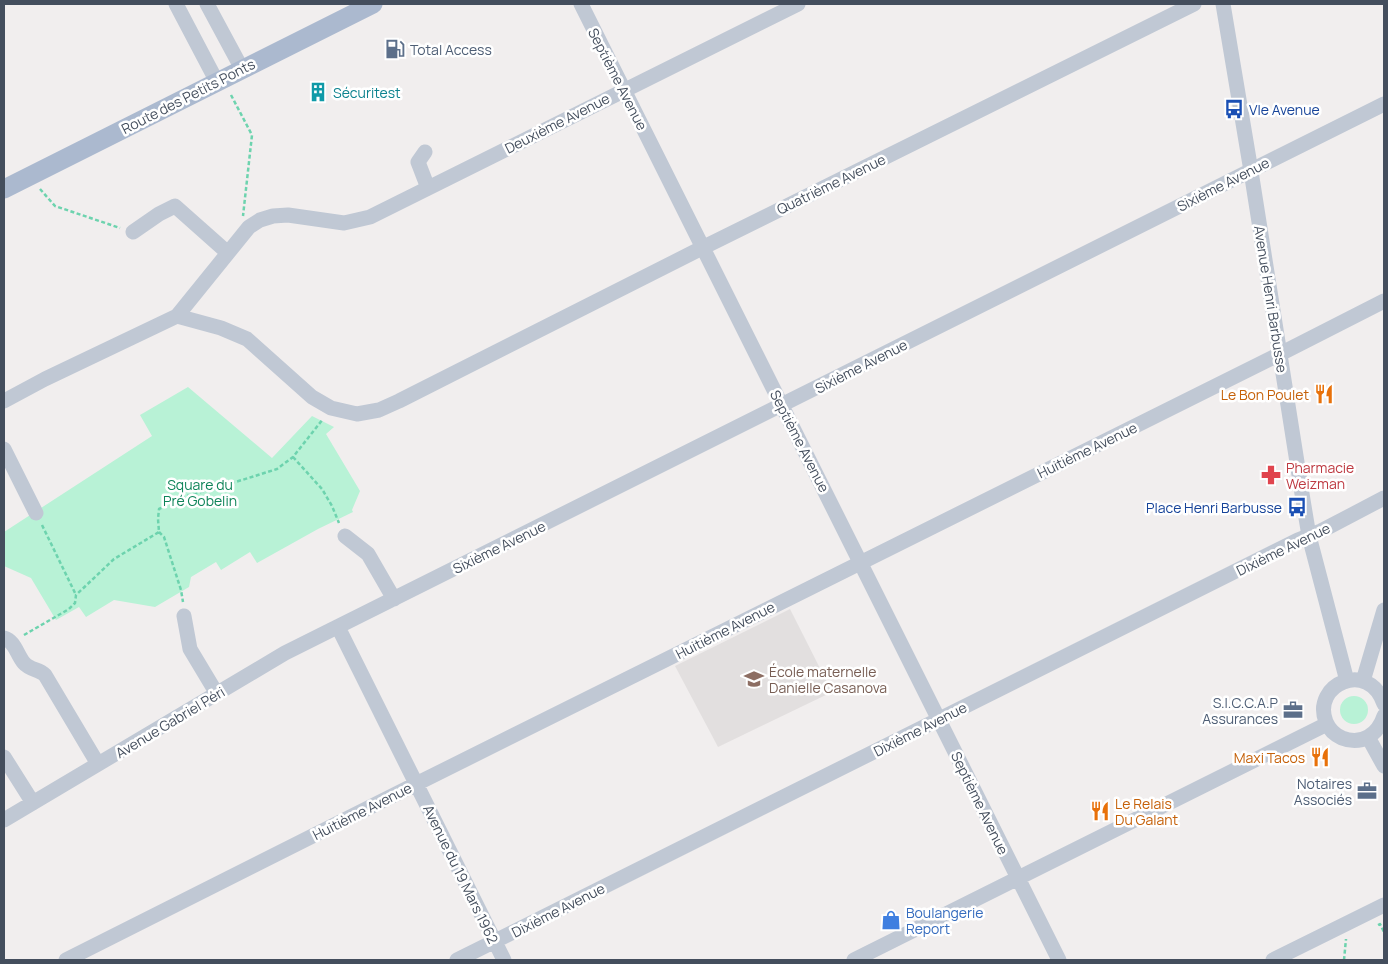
<svg xmlns="http://www.w3.org/2000/svg" width="1388" height="964" font-family="Manrope,sans-serif">
  <style>
    .education { fill: #e2dfdf }
    .green { fill: #b8f2d6 }
    .lines { fill: none; stroke-linecap: round; stroke-linejoin: round }
    .path { stroke: #6dd3ae; stroke-width: 2.5; stroke-dasharray: 4 2.5; stroke-linecap: butt }
    .minor { stroke: #c0c8d4; stroke-width: 15 }
    .major { stroke: #abb9cf; stroke-width: 19 }
    .labels { text-anchor: middle; dominant-baseline: central; stroke-width: 5; stroke-linejoin: round; paint-order: stroke }
    .service-label { font-size: 14px; fill: #4e5e75; stroke: #fff; text-anchor: end }
    .street-label { font-size: 14px; fill: #444e5d; stroke: #fff }
    .culture-label { font-size: 14px; fill: #0d838f; stroke: #fff; text-anchor: start }
    .transit-label { font-size: 14px; fill: #164399; stroke: #fff; text-anchor: start }
    .food-label { font-size: 14px; fill: #c56008; stroke: #fff; text-anchor: end }
    .health-label { font-size: 14px; fill: #be3a42; stroke: #fff; text-anchor: start }
    .park-label { font-size: 14px; fill: #0f8459; stroke: #fff }
    .education-label { font-size: 14px; fill: #785e54; stroke: #fff; text-anchor: start }
    .shop-label { font-size: 14px; fill: #366cbe; stroke: #fff; text-anchor: start }
  </style>
  <rect width="100%" height="100%" fill="#f1eeee"/>
  <!-- education -->
  <path class="education" d="M790,609L832,692L718,747L675,666Z"/>
  <!-- green -->
  <path class="green" d="M188,387L272,458L312,416L334,427L326,434L360,491L352,510L353,512L318,529L257,563L250,552L221,570L216,562L191,577L189,587L155,607L114,600L86,617L79,607L56,620L31,578L4,566V532L152,436L140,415Z
    M1340 710a14 14 0 1 1 28 0a14 14 0 1 1-28 0Z"/>
  <g class="lines">
    <!-- path -->
    <path class="path" d="M231,95L252,135L243,216
      M40,189L55,206L120,228
      M293,457L322,489L332,506L339,523
      M42,525L76,595
      M159,532L164,537L181,590L183,602
      M24,635L69,609L75,603L76,595L114,559L159,532L158,519L159,509L184,497L242,480L277,469L293,457L323,419
      M1378,925L1380,924L1384,932
      M1344,960L1346,939"/>
    <!-- minor -->
    <path class="minor" d="M176,4L217,82
      M207,4L242,69
      M581,4L1059,960
      M1223,4L1250,165L1303,500L1309,536L1347,681
      M425,152L418,162L428,188
      M133,232L159,214L175,206L228,253
      M177,316L221,328L247,339L312,397L331,408L357,414L379,410L399,401L694,252L1194,4
      M4,401L45,379L177,316L249,227L260,220L273,216L288,215L344,223L370,217L798,4
      M4,449L36,513
      M345,536L368,554L394,599
      M184,616L190,649L217,694
      M338,627L504,960
      M4,638C15,641 17,655 24,663C30,670 39,669 45,675L98,764
      M1363,681L1384,610
      M1384,704C1369,659 1311,684 1326,722C1329,729 1335,735 1342,738C1362,746 1378,734 1384,716
      M1368,737L1384,766
      M4,757L33,803
      M4,820L285,653L1384,104
      M66,960L416,784L1280,354L1384,301
      M457,960L1298,540L1321,531L1384,498
      M854,960L1327,724
      M1273,960L1384,905"/>
    <!-- major -->
    <path class="major" d="M4,189L373,4"/>
  </g>
  <!-- icons -->
  <defs>
    <symbol id="fuel-bare" viewBox="-9 -9 18 18"><path d="M-5.5-6h7V0h2V4h1.3V-2.5L3-4.5l.8-.8L6-3V5H2.5V1h-1V6h-7ZM-4.2-4.7v3.2H.2V-4.7Z" fill="#5c6f8a" stroke="#fff" stroke-width="2.5" paint-order="stroke"/></symbol>
    <symbol id="building-bare" viewBox="-9 -9 18 18"><path d="M-4-6H4V6H1V3H-1V6H-4ZM-2.5-4.3h1.7v1.8h-1.7ZM.8-4.3h1.7v1.8H.8ZM-2.5-1h1.7V.8h-1.7ZM.8-1h1.7V.8H.8Z" fill="#0f9aa8" stroke="#fff" stroke-width="2.5" paint-order="stroke"/></symbol>
    <symbol id="bus-bare" viewBox="-9 -9 18 18"><path d="M-5-6H5V4H4V6H2V4H-2V6H-4V4H-5ZM-3.5-4V0h7V-4ZM-3.5 1.2v1.5H-2V1.2ZM2 1.2v1.5H3.5V1.2Z" fill="#1a4fb4" stroke="#fff" stroke-width="2.5" paint-order="stroke"/></symbol>
    <symbol id="restaurant-bare" viewBox="-9 -9 18 18"><path d="M-5-6h1v4h1v-4h1v4h1v-4h1v5L-1.5 .5V6h-2V.5L-5-1ZM5-6V6H3V1.5H1.5Q1.5-4 5-6Z" fill="#e8710a" stroke="#fff" stroke-width="2.5" paint-order="stroke"/></symbol>
    <symbol id="pharmacy-bare" viewBox="-9 -9 18 18"><path d="M-2-6h4v4h4v4h-4v4h-4v-4h-4v-4h4Z" fill="#e0444e" stroke="#fff" stroke-width="2.5" paint-order="stroke"/></symbol>
    <symbol id="school-bare" viewBox="-9 -9 18 18"><path d="M0-5L7-2L0 1L-7-2ZM-4 1L0 2.5L4 1V4Q0 6-4 4Z" fill="#8d6e63" stroke="#fff" stroke-width="2.5" paint-order="stroke"/></symbol>
    <symbol id="office-bare" viewBox="-9 -9 18 18"><path d="M-6-3h4V-5.5h4V-3h4V5H-6ZM-1-4.5V-3h2v-1.5ZM-6 0V1H6V0Z" fill="#5c6f8a" stroke="#fff" stroke-width="2.5" paint-order="stroke"/></symbol>
    <symbol id="shop-bare" viewBox="-9 -9 18 18"><path d="M-5-2.5h2.3a2.7 3.5 0 0 1 5.4 0H5L5.5 6h-11ZM-1.5-2.5h3a1.5 2.3 0 0 0-3 0Z" fill="#3f7fe0" stroke="#fff" stroke-width="2.5" paint-order="stroke"/></symbol>
  </defs>
  <g fill-rule="evenodd">
    <use href="#fuel-bare" x="381" y="35" width="28" height="28"/>
    <use href="#building-bare" x="304" y="78" width="28" height="28"/>
    <use href="#bus-bare" x="1220" y="95" width="28" height="28"/>
    <use href="#restaurant-bare" x="1310" y="380" width="28" height="28"/>
    <use href="#pharmacy-bare" x="1257" y="461" width="28" height="28"/>
    <use href="#bus-bare" x="1283" y="493" width="28" height="28"/>
    <use href="#school-bare" x="740" y="665" width="28" height="28"/>
    <use href="#office-bare" x="1279" y="696" width="28" height="28"/>
    <use href="#restaurant-bare" x="1306" y="743" width="28" height="28"/>
    <use href="#office-bare" x="1353" y="777" width="28" height="28"/>
    <use href="#restaurant-bare" x="1086" y="797" width="28" height="28"/>
    <use href="#shop-bare" x="877" y="906" width="28" height="28"/>
  </g>
  <g class="labels">
    <!-- service labels -->
    <g class="service-label">
      <text x="410" y="49" text-anchor="start">Total Access</text>
      <text x="1278" y="702">S.I.C.C.A.P<tspan x="1278" dy="16">Assurances</tspan></text>
      <text x="1352" y="783">Notaires<tspan x="1352" dy="16">Associés</tspan></text>
    </g>
    <!-- street labels -->
    <g class="street-label">
      <text transform="translate(618 79) rotate(63)">Septième Avenue</text>
      <text transform="translate(188 96) rotate(-27)">Route des Petits Ponts</text>
      <text transform="translate(557 123) rotate(-27)">Deuxième Avenue</text>
      <text transform="translate(831 184) rotate(-26)">Quatrième Avenue</text>
      <text transform="translate(1223 184) rotate(-27)">Sixième Avenue</text>
      <text transform="translate(1271 299) rotate(81)">Avenue Henri Barbusse</text>
      <text transform="translate(861 366) rotate(-27)">Sixième Avenue</text>
      <text transform="translate(800 441) rotate(63)">Septième Avenue</text>
      <text transform="translate(1087 450) rotate(-26)">Huitième Avenue</text>
      <text transform="translate(499 547) rotate(-26)">Sixième Avenue</text>
      <text transform="translate(1283 549) rotate(-26)">Dixième Avenue</text>
      <text transform="translate(725 630) rotate(-27)">Huitième Avenue</text>
      <text transform="translate(170 722) rotate(-31)">Avenue Gabriel Péri</text>
      <text transform="translate(920 729) rotate(-27)">Dixième Avenue</text>
      <text transform="translate(980 803) rotate(64)">Septième Avenue</text>
      <text transform="translate(362 811) rotate(-27)">Huitième Avenue</text>
      <text transform="translate(461 874) rotate(64)">Avenue du 19 Mars 1962</text>
      <text transform="translate(558 910) rotate(-27)">Dixième Avenue</text>
    </g>
    <!-- culture labels -->
    <g class="culture-label">
      <text x="333" y="92">Sécuritest</text>
    </g>
    <!-- transit labels -->
    <g class="transit-label">
      <text x="1249" y="109">VIe Avenue</text>
      <text x="1282" y="507" text-anchor="end">Place Henri Barbusse</text>
    </g>
    <!-- food labels -->
    <g class="food-label">
      <text x="1309" y="394">Le Bon Poulet</text>
      <text x="1305" y="757">Maxi Tacos</text>
      <text x="1115" y="803" text-anchor="start">Le Relais<tspan x="1115" dy="16">Du Galant</tspan></text>
    </g>
    <!-- health labels -->
    <g class="health-label">
      <text x="1286" y="467">Pharmacie<tspan x="1286" dy="16">Weizman</tspan></text>
    </g>
    <!-- park labels -->
    <g class="park-label">
      <text x="200" y="484">Square du<tspan x="200" dy="16">Pré Gobelin</tspan></text>
    </g>
    <!-- education labels -->
    <g class="education-label">
      <text x="769" y="671">École maternelle<tspan x="769" dy="16">Danielle Casanova</tspan></text>
    </g>
    <!-- shop labels -->
    <g class="shop-label">
      <text x="906" y="912">Boulangerie<tspan x="906" dy="16">Report</tspan></text>
    </g>
  </g>
  <!-- border -->
  <rect width="1388" height="964" fill="none" stroke="#444e5d" stroke-width="10"/>
</svg>
